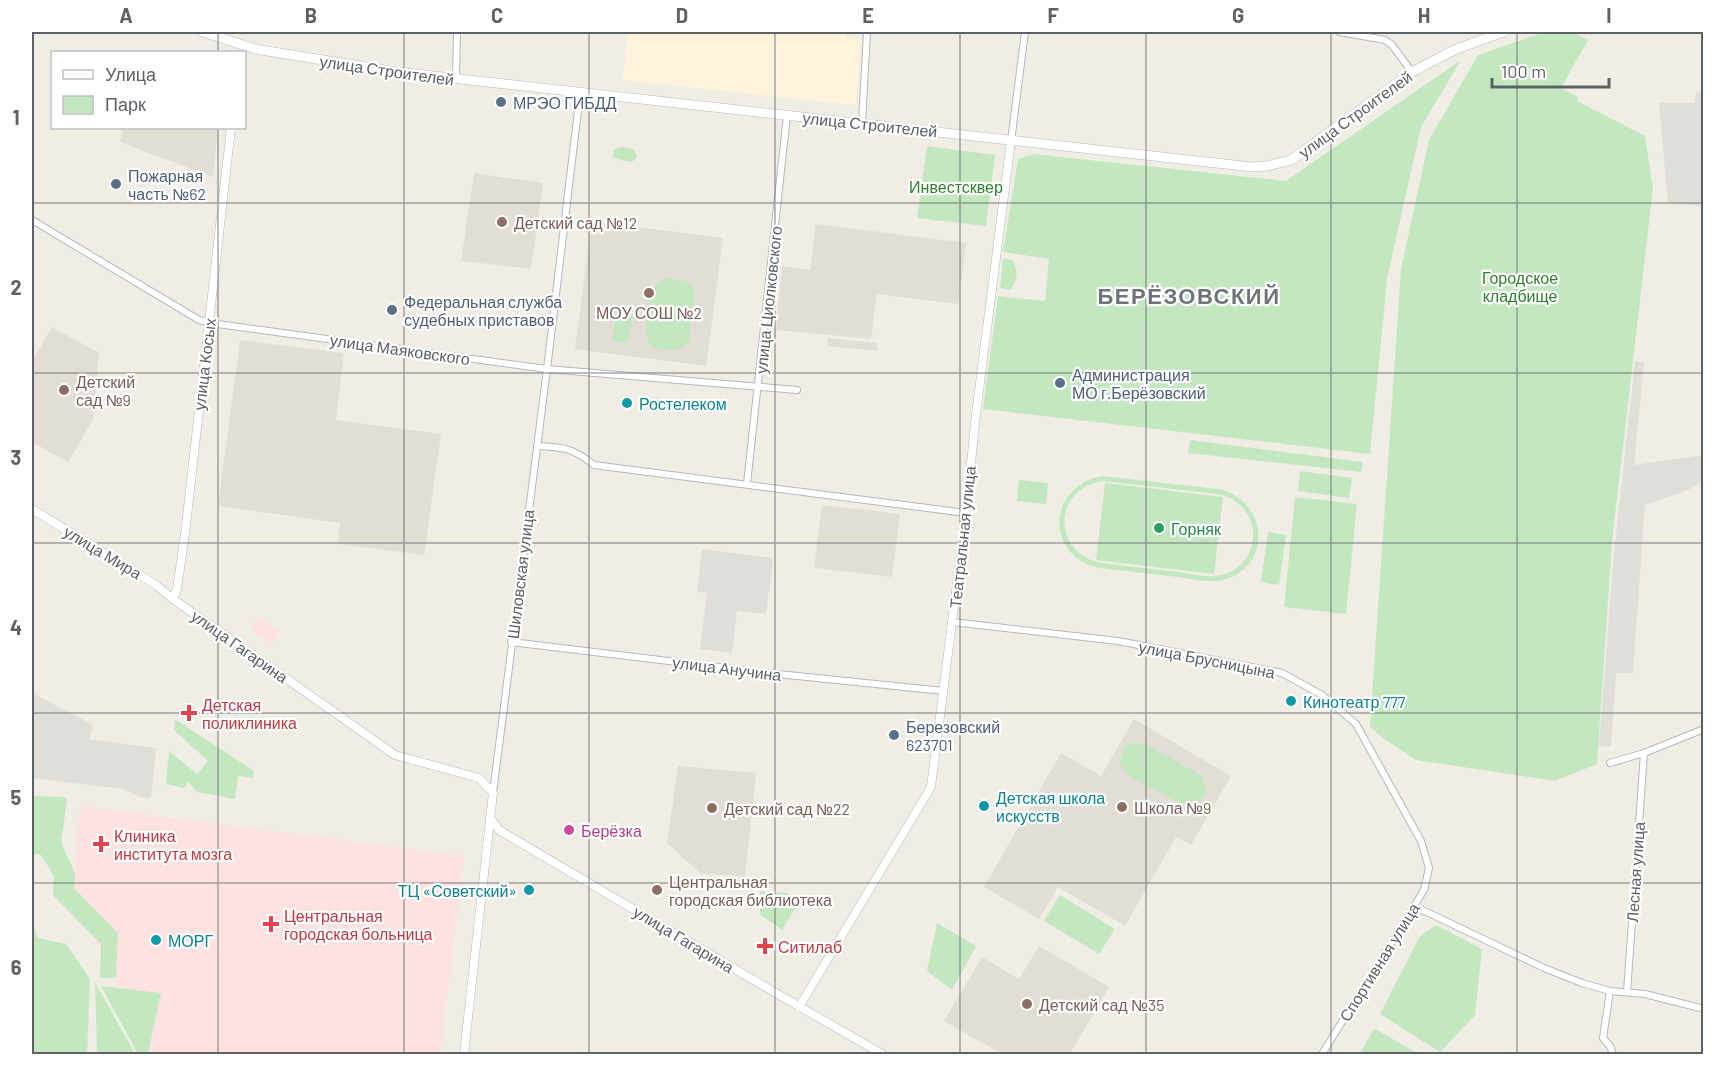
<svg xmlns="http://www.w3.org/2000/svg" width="1735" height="1086" font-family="Barlow,sans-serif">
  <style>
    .commercial { fill: #fff4db }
    .industrial { fill: #e0ded9 }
    .education { fill: #e2ded6 }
    .medical { fill: #fde2e1 }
    .green { fill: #c3e8c0; fill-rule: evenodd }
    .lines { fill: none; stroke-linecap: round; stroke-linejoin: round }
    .minor-casing { stroke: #b5b8bc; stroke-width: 8 }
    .tertiary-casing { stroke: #b5b8bc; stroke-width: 9 }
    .secondary-casing { stroke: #b6babf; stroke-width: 10 }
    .minor { stroke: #fff; stroke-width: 6 }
    .tertiary { stroke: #fff; stroke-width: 8 }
    .secondary { stroke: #fff; stroke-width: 9 }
    .grid { fill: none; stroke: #5c6166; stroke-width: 1.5; stroke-opacity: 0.55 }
    .service-dot { fill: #5c6f8a; stroke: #fff; stroke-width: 2 }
    .education-dot { fill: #8d6e63; stroke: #fff; stroke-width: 2 }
    .culture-dot { fill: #0f9aa8; stroke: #fff; stroke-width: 2 }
    .leisure-dot { fill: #2e9e5b; stroke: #fff; stroke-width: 2 }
    .health-dot { fill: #e0444e; stroke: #fff; stroke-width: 2 }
    .hotel-dot { fill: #d1479c; stroke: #fff; stroke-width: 2 }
    .labels { text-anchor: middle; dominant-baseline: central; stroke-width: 4.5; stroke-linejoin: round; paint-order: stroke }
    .street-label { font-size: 16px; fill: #5c6166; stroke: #fff }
    .service-label { font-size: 16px; fill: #4e5e75; stroke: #fff; text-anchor: start }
    .park-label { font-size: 16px; fill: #318230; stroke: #fff }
    .education-label { font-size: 16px; fill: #785e54; stroke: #fff; text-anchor: start }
    .culture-label { font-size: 16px; fill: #0d838f; stroke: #fff; text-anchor: start }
    .leisure-label { font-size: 16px; fill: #27864d; stroke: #fff; text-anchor: start }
    .health-label { font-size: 16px; fill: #be3a42; stroke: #fff; text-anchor: start }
    .hotel-label { font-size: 16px; fill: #b23c85; stroke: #fff; text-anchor: start }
    .district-label { font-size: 22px; font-weight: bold; letter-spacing: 1.5px; fill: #6d7378; stroke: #fff }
    .neatline { fill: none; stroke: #5c6166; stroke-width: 2 }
    .grid-label { font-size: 20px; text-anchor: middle; font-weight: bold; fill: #5c6166 }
  </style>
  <rect width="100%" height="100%" fill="#f0ede5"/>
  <!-- commercial -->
  <path class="commercial" d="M628,32H846V38L861,40L856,105L623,80Z"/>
  <!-- industrial -->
  <path class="industrial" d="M1697,92L1703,93V206L1668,203L1659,103H1694Z
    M828,338L877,343V351L827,346Z
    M1635,361L1644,362L1634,465L1703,455V481L1688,490L1645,505L1633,673H1616L1611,747L1599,746L1614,554Z
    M702,549L773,558L766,614L737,611L732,653L700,649L707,593L697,591Z
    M32,693L93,725L89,739L156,748L151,797L143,798L122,789L32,778Z"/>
  <!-- education -->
  <path class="education" d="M123,128H218L213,177L120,142Z
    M474,173L543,183L531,269L461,261Z
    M592,221L723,238L706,366L575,349Z
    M816,224L966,243L958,304L877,294L871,339L776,330L782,266L810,270Z
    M52,327L99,353L94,418L68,462L32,442V361Z
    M240,340L344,353L336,420L441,434L424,555L338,544L340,523L218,506Z
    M822,505L900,514L892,577L814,568Z
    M1134,719L1231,776L1191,845L1176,837L1125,926L1058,887L1039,919L984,887L1061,753L1101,776Z
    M678,766L756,773L745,877L700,873L667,843Z
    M1039,946L1109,987L1070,1054H1002L944,1021L982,957L1019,979Z"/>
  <!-- medical -->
  <path class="medical" d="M258,617L280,632L271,644L250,629Z
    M80,806L464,856L440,1054H153L72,895Z"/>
  <!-- green -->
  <path class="green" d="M1545,32H1572L1588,40L1561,88L1578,97L1577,101L1645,136L1653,188L1612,541L1597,764L1555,781L1416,760L1390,743L1370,727L1401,269L1429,140L1478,55Z
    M1461,60L1421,127L1387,279L1370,454L983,409L998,296L1045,301L1049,259L1003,252L1018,159L1033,154L1286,181Z
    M927,146L995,155L986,226L917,218Z
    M621,147L634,149L637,155L635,160L630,162L614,158L613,150Z
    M1003,259L1013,260C1018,271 1018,281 1010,290L1000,288Z
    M666,278C678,280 691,279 695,293L689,341C683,349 679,350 669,350C661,349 652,350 648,342C644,335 649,299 652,291C655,284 660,282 666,278Z
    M619,313L630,314L632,317L628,341L626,343L615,342L612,339L616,315Z
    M1190,440L1363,462L1361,472L1188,453Z
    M1300,471L1352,478L1349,498L1298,491Z
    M1103,476L1218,489C1268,499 1274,567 1223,580C1209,583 1192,579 1178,577C1152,574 1126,571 1100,568C1044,557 1047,485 1103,476ZM1103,481L1217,494C1233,497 1246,506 1251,522C1259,545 1245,570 1221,575C1207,578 1192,574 1179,572C1153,569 1127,566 1101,563C1051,553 1053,488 1103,481Z
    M1019,480L1048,483L1046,504L1017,501Z
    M1105,483L1223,497L1214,574L1096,560Z
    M1295,497L1357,504L1346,614L1284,607Z
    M1268,532L1286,535L1279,585L1261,582Z
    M175,719L254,771L253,778L238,776L235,799L197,792L188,782L184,788L166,784L169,751L197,774L208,761L174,730Z
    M1143,743L1201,775L1207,790L1200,803L1181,804L1127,775L1119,762L1126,745Z
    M32,796L65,797L67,800L61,842L75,873L74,888L118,933L116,978H100L101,944L53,895L54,876L41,855L32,854Z
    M760,891L787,893L798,903L782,930L760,914Z
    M1060,895L1115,929L1099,954L1044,921Z
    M32,922L38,938L66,944L90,979L87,1054H32Z
    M937,923L976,946L952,990L927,971Z
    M1436,925L1482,949L1475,1015L1440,1052L1380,1014L1420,936Z
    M95,982L135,1054H97Z
    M101,986L161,993L148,1054H138Z
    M1374,1028L1418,1054H1360Z"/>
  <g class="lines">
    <defs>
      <path id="minor" d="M1340,32L1385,40L1392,45L1412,72
        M456,79L457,32
        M862,123L867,32
        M1011,141L1025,32
        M32,220L199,320L217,324L547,369L797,390
        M537,446C563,447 573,448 594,465L966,513
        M747,484L787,115
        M952,622L1118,641L1282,673L1322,695L1356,724L1421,841L1429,868L1424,890L1322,1054
        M511,642L768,673L944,691
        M1610,763L1644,753L1704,729
        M493,793L547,369L580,94
        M1414,906L1544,968L1582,983L1610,991L1645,994L1704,1009
        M1610,991L1603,1038L1610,1046L1613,1054
        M1627,992L1644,753"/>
      <path id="tertiary" d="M32,509L156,585L173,599L395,755L479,778L493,793L464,1054
        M173,599L177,589L185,534L231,128
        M491,819L499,830L762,985L882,1054
        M799,1007L931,787L966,513L976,414L1011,141"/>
      <path id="secondary" d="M203,32L255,49L397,72L1252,167L1267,166L1291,160L1412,72L1454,50L1503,32"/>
    </defs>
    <!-- minor casing -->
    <use href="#minor" class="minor-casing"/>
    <!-- tertiary casing -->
    <use href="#tertiary" class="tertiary-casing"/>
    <!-- secondary casing -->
    <use href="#secondary" class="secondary-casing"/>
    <!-- minor -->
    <use href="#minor" class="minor"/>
    <!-- tertiary -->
    <use href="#tertiary" class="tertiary"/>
    <!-- secondary -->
    <use href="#secondary" class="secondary"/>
  </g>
  <!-- grid -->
  <path class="grid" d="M218,32V52M404,32V1054M589,32V1054M775,32V1054M960,32V1054M1146,32V1054M1331,32V1054M1517,32V1054M218,128V1054M32,203H1704M32,373H1704M32,543H1704M32,713H1704M32,883H1704"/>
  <!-- markers -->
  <g class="service-dot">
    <circle cx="501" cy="102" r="6"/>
    <circle cx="116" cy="184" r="6"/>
    <circle cx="392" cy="310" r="6"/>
    <circle cx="1060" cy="383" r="6"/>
    <circle cx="894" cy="735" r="6"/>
  </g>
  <g class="education-dot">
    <circle cx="502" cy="222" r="6"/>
    <circle cx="649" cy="293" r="6"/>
    <circle cx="64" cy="390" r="6"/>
    <circle cx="1122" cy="807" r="6"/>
    <circle cx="712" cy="808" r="6"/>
    <circle cx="657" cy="890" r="6"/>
    <circle cx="1027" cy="1004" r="6"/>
  </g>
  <g class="culture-dot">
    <circle cx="627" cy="403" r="6"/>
    <circle cx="1291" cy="701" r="6"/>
    <circle cx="984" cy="806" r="6"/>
    <circle cx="529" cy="890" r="6"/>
    <circle cx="156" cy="940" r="6"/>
  </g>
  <circle class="leisure-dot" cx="1159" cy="528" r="6"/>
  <g class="health-dot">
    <path d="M186 704h6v6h6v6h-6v6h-6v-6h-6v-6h6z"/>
    <path d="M98 835h6v6h6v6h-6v6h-6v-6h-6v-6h6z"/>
    <path d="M268 915h6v6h6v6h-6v6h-6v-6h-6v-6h6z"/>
    <path d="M762 937h6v6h6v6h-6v6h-6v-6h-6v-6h6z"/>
  </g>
  <circle class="hotel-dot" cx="569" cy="830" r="6"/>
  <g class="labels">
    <!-- street labels -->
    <g class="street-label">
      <text transform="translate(387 70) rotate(8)">улица Строителей</text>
      <text transform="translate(1355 114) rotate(-36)">улица Строителей</text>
      <text transform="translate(870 124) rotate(6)">улица Строителей</text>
      <text transform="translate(768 300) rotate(-84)">улица Циолковского</text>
      <text transform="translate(400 349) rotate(8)">улица Маяковского</text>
      <text transform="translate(204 364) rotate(-83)">улица Косых</text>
      <text transform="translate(962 537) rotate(-84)">Театральная улица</text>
      <text transform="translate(103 552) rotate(31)">улица Мира</text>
      <text transform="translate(520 574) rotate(-83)">Шиловская улица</text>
      <text transform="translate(240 646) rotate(35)">улица Гагарина</text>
      <text transform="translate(1207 659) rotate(11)">улица Брусницына</text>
      <text transform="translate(727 668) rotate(7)">улица Анучина</text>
      <text transform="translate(1635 872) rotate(-86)">Лесная улица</text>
      <text transform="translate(684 939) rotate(31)">улица Гагарина</text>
      <text transform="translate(1379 962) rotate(-58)">Спортивная улица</text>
    </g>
    <!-- service labels -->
    <g class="service-label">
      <text x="513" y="102">МРЭО ГИБДД</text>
      <text x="128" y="175">Пожарная<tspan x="128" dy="18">часть №62</tspan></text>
      <text x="404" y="301">Федеральная служба<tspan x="404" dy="18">судебных приставов</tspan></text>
      <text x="1072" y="374">Администрация<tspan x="1072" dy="18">МО г.Берёзовский</tspan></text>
      <text x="906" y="726">Березовский<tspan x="906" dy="18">623701</tspan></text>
    </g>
    <!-- park labels -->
    <g class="park-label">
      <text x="956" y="186">Инвестсквер</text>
      <text x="1520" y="277">Городское<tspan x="1520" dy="18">кладбище</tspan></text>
    </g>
    <!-- education labels -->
    <g class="education-label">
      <text x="514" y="222">Детский сад №12</text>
      <text x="649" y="312" text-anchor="middle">МОУ СОШ №2</text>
      <text x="76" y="381">Детский<tspan x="76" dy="18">сад №9</tspan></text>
      <text x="1134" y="807">Школа №9</text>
      <text x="724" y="808">Детский сад №22</text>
      <text x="669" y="881">Центральная<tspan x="669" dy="18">городская библиотека</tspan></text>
      <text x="1039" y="1004">Детский сад №35</text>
    </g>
    <!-- culture labels -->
    <g class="culture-label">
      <text x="639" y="403">Ростелеком</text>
      <text x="1303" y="701">Кинотеатр 777</text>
      <text x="996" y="797">Детская школа<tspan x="996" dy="18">искусств</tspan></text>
      <text x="517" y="890" text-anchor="end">ТЦ «Советский»</text>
      <text x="168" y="940">МОРГ</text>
    </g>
    <!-- leisure labels -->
    <g class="leisure-label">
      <text x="1171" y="528">Горняк</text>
    </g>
    <!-- health labels -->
    <g class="health-label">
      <text x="202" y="704">Детская<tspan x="202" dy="18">поликлиника</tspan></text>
      <text x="114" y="835">Клиника<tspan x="114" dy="18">института мозга</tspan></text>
      <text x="284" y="915">Центральная<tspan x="284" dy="18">городская больница</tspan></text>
      <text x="778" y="946">Ситилаб</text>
    </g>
    <!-- hotel labels -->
    <g class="hotel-label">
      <text x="581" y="830">Берёзка</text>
    </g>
    <!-- district labels -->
    <g class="district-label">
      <text x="1189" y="295">БЕРЁЗОВСКИЙ</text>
    </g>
  </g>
  <!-- border -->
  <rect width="1735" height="1086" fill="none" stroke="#ffffff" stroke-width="66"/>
  <!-- legend -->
  <rect x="51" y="51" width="195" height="78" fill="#ffffff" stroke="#bec0c2" stroke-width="1.5"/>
  <rect x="63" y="70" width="30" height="9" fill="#ffffff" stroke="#bec0c2" stroke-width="1.5"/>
  <text x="105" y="81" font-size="18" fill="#5c6166">Улица</text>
  <rect x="63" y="96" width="30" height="18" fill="#c3e8c0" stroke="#bec0c2" stroke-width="1.5"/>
  <text x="105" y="111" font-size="18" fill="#5c6166">Парк</text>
  <!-- scale -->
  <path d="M1492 78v9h117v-9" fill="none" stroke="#5c6166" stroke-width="3"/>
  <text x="1501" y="78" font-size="18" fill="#5c6166" stroke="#ffffff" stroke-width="4.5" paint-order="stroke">100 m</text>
  <rect x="33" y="33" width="1669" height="1020" class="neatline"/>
  <g class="grid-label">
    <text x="126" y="23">A</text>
    <text x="311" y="23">B</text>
    <text x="497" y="23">C</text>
    <text x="682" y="23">D</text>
    <text x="868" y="23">E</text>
    <text x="1053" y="23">F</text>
    <text x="1238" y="23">G</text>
    <text x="1424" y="23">H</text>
    <text x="1609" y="23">I</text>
    <text x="16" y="125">1</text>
    <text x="16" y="295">2</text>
    <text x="16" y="465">3</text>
    <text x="16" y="635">4</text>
    <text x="16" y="805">5</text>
    <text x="16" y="975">6</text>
  </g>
</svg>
